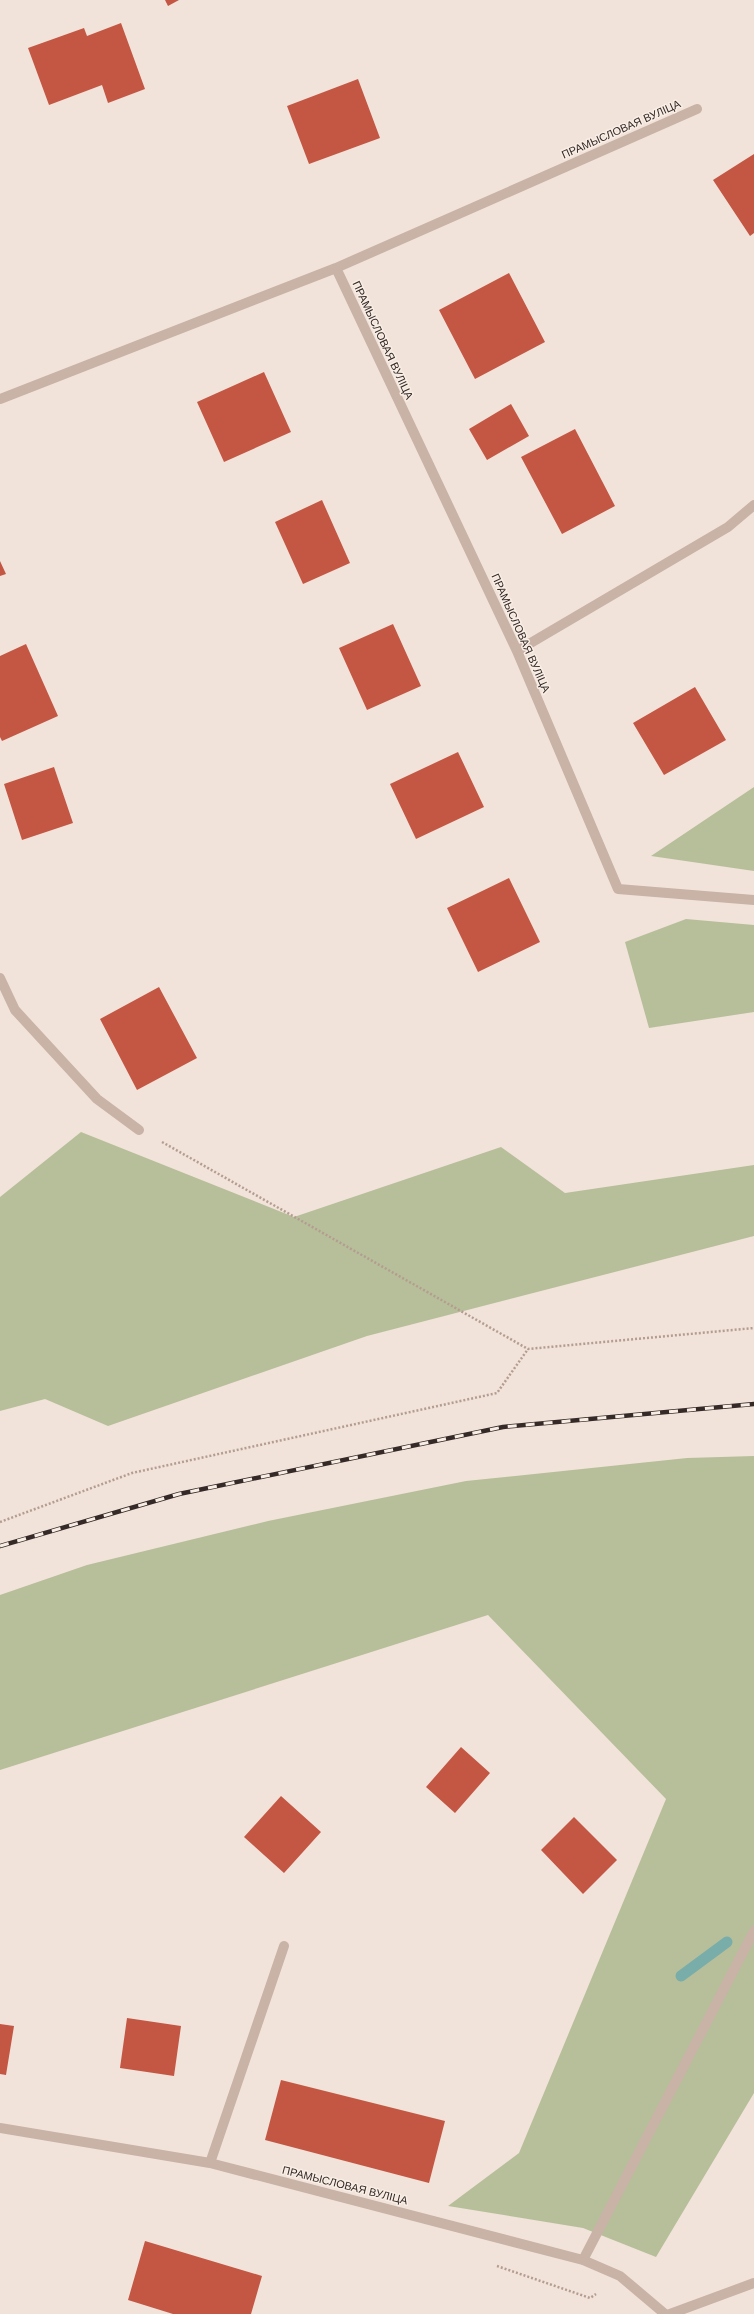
<svg xmlns="http://www.w3.org/2000/svg" width="754" height="2314" font-family="Helvetica,sans-serif">
  <style>
    .green { fill: #b7bf9a }
    .lines { fill: none; stroke-linecap: round; stroke-linejoin: round }
    .stream { stroke: #79adaa; stroke-width: 11 }
    .building { fill: #c45644 }
    .path { stroke: #b49c90; stroke-width: 2.5; stroke-dasharray: 2 2; stroke-linecap: butt }
    .minor { stroke: #c9b2a6; stroke-width: 10 }
    .rail-casing { stroke: #352a27; stroke-width: 4.5 }
    .rail { stroke: #f9eee6; stroke-width: 3; stroke-dasharray: 9; stroke-linecap: butt }
    .labels { text-anchor: middle; dominant-baseline: central; stroke-width: 3; stroke-linejoin: round; paint-order: stroke }
    .street-label { font-size: 11px; fill: #352a27; stroke: #f9eee6 }
  </style>
  <rect width="100%" height="100%" fill="#f1e3d9"/>
  <!-- green -->
  <path class="green" d="M754,787V871L651,856Z
    M686,919L754,925V1012L649,1028L625,942Z
    M81,1132L294,1217L501,1147L565,1193L754,1165V1236L367,1336L108,1426L45,1399L0,1411V1197Z
    M754,1456V2093L656,2257L583,2228L448,2206L519,2153L666,1799L488,1615L0,1770V1595L87,1565L268,1521L466,1481L687,1458Z"/>
  <g class="lines">
    <!-- stream -->
    <path class="stream" d="M681,1976L727,1942"/>
  </g>
  <!-- building -->
  <path class="building" d="M165,0H179L168,6Z
    M121,23L145,89L108,103L102,85L49,105L28,48L84,28L87,36Z
    M358,79L380,138L309,164L287,106Z
    M754,154V233L750,236L713,180Z
    M509,273L545,342L475,379L439,310Z
    M264,372L291,432L224,462L197,402Z
    M511,404L529,436L487,460L469,429Z
    M575,429L615,506L562,534L521,457Z
    M322,500L350,563L303,584L275,522Z
    M0,561L6,574L0,576Z
    M393,624L421,686L367,710L339,648Z
    M26,644L58,716L2,741L0,737V656Z
    M695,687L726,740L664,775L633,723Z
    M458,752L484,807L416,839L390,784Z
    M54,767L73,823L22,840L4,784Z
    M509,878L540,942L478,972L447,908Z
    M159,987L197,1058L137,1090L100,1019Z
    M461,1747L490,1773L455,1813L426,1787Z
    M281,1796L321,1832L284,1873L244,1837Z
    M574,1817L617,1860L583,1894L541,1850Z
    M127,2018L181,2026L174,2076L120,2068Z
    M0,2024L14,2026L6,2075L0,2074Z
    M281,2080L445,2121L429,2183L265,2140Z
    M145,2241L262,2276L251,2314H173L128,2300Z"/>
  <g class="lines">
    <!-- path -->
    <path class="path" d="M162,1142L528,1349L754,1328
      M0,1522L132,1473L497,1393L528,1349
      M497,2266L590,2298L596,2294"/>
    <!-- minor -->
    <path class="minor" d="M336,268L517,651L618,889L754,900
      M0,399L336,268L697,109
      M517,651L728,527L754,505
      M0,978L15,1010L97,1099L139,1130
      M0,2128L210,2163L583,2260L620,2276L665,2314
      M210,2163L284,1946
      M583,2260L754,1931
      M670,2314L754,2283"/>
    <defs>
      <path id="rail" d="M0,1546L179,1494L503,1427L754,1404"/>
    </defs>
    <!-- rail casing -->
    <use href="#rail" class="rail-casing"/>
    <!-- rail -->
    <use href="#rail" class="rail"/>
  </g>
  <g class="labels">
    <!-- street labels -->
    <g class="street-label">
      <text transform="translate(621 129) rotate(-24)">ПРАМЫСЛОВАЯ ВУЛІЦА</text>
      <text transform="translate(383 340) rotate(65)">ПРАМЫСЛОВАЯ ВУЛІЦА</text>
      <text transform="translate(521 633) rotate(66)">ПРАМЫСЛОВАЯ ВУЛІЦА</text>
      <text transform="translate(345 2185) rotate(14)">ПРАМЫСЛОВАЯ ВУЛІЦА</text>
    </g>
  </g>
</svg>
